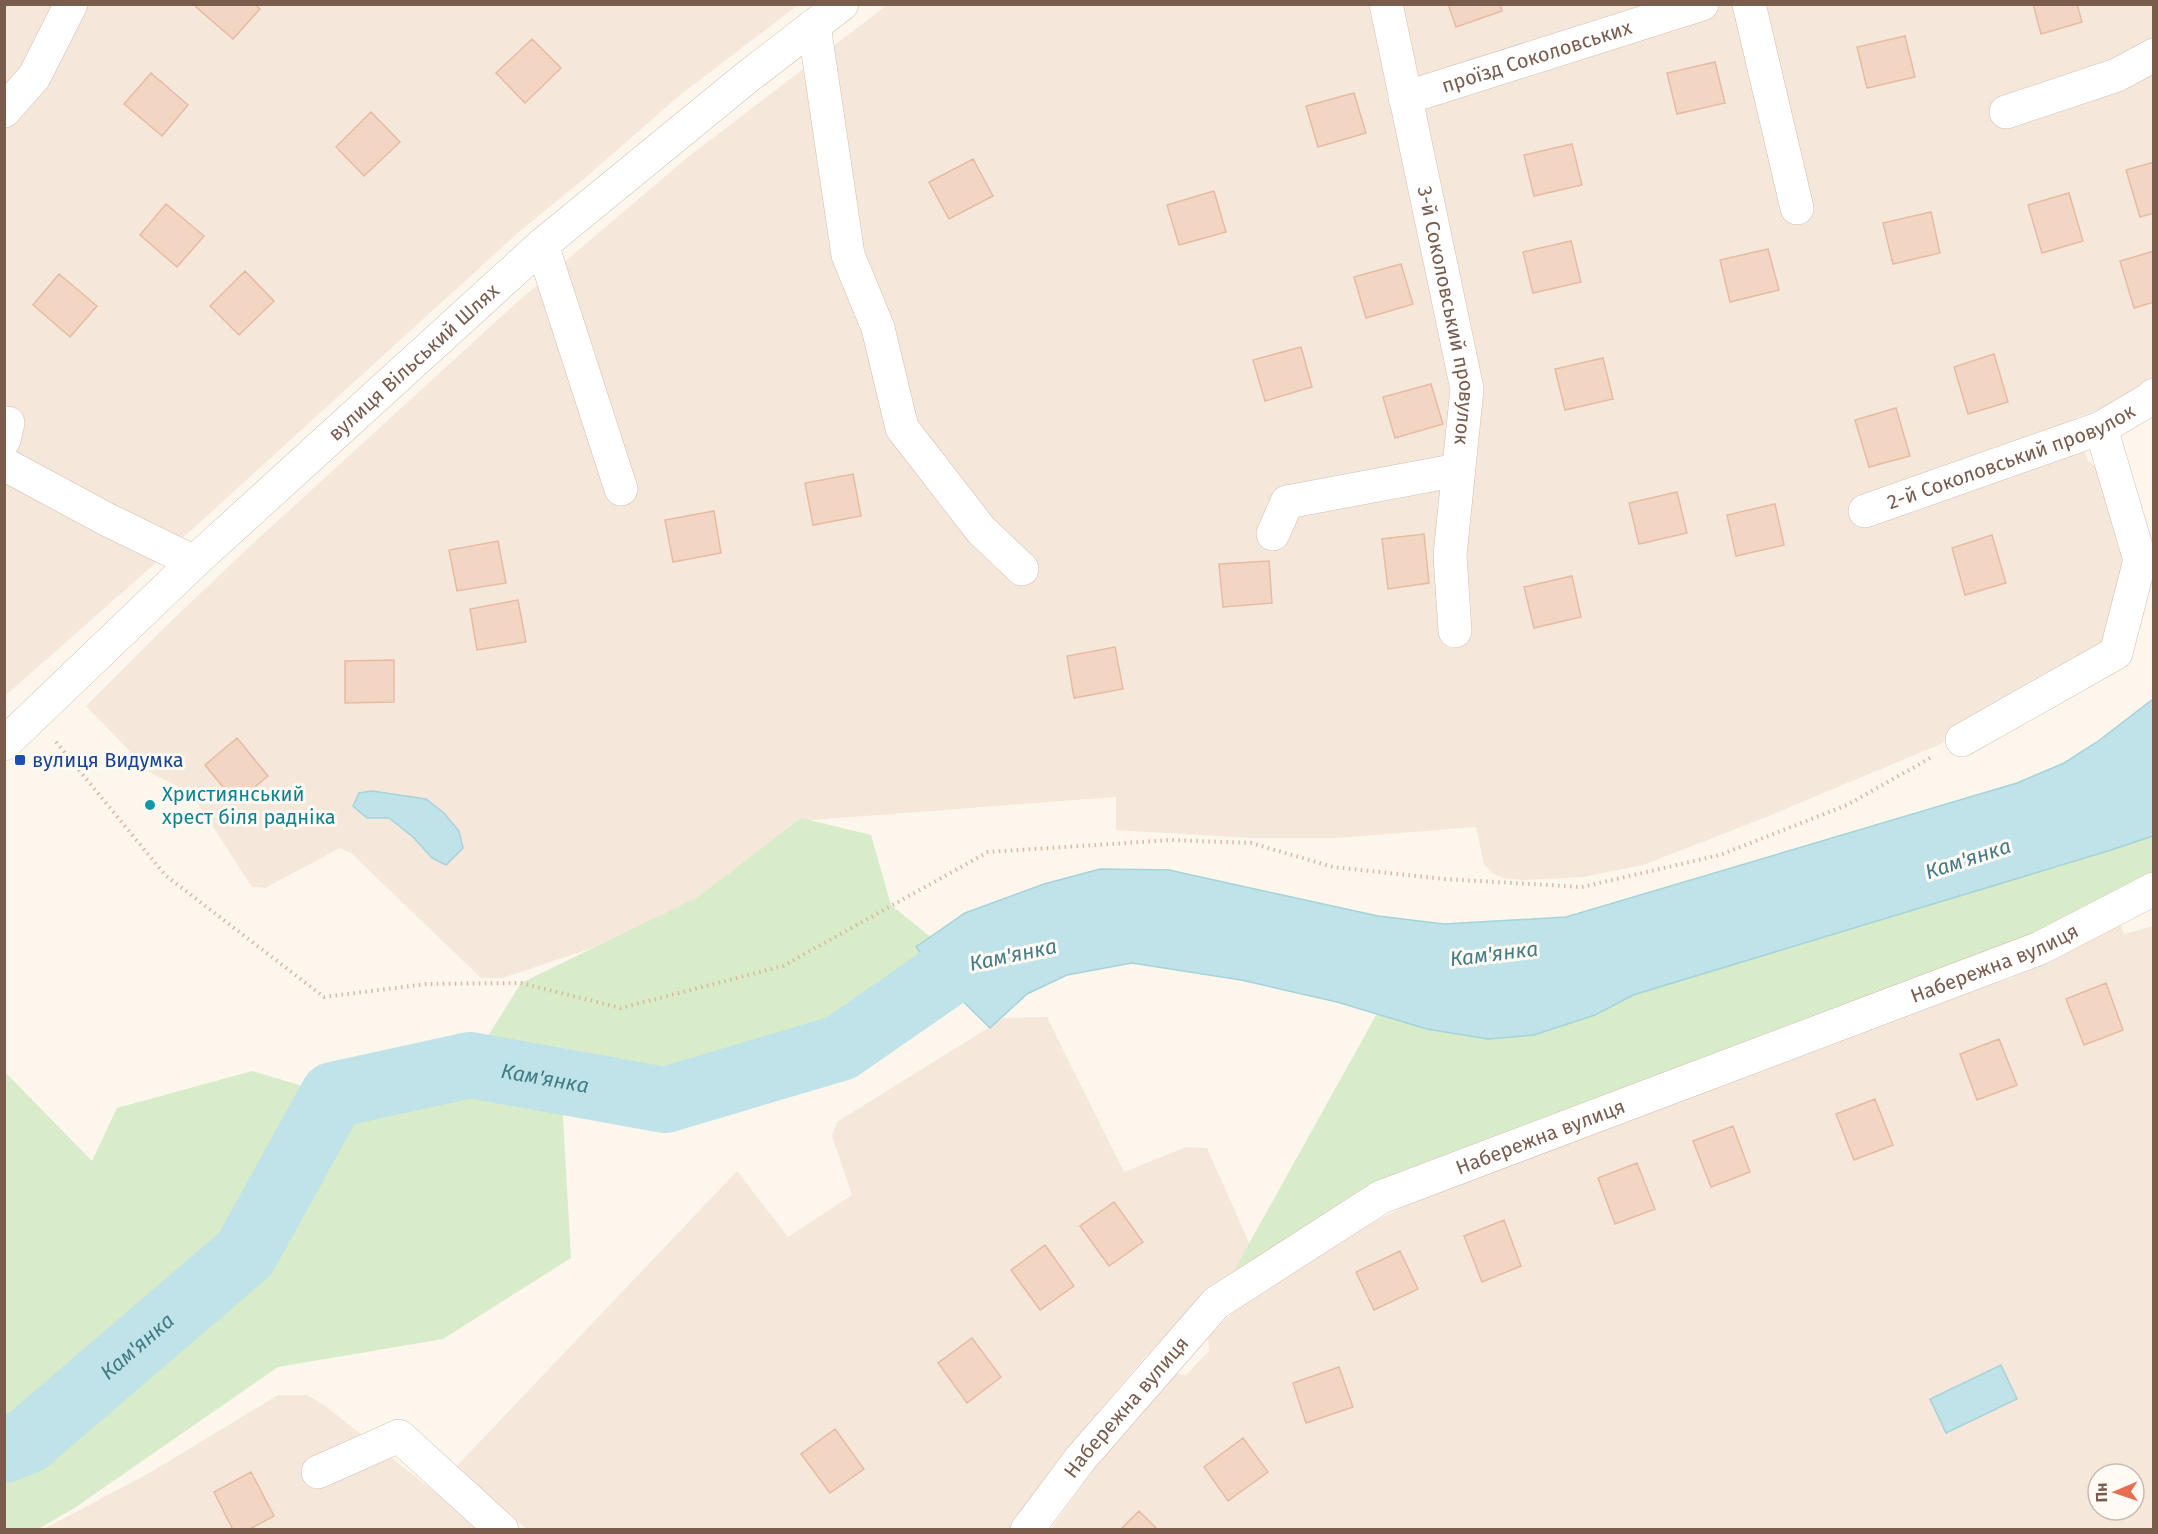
<svg xmlns="http://www.w3.org/2000/svg" width="2158" height="1534" font-family="'Fira Sans',sans-serif">
  <style>
    .residential { fill: #f5e8da; fill-rule: evenodd }
    .green { fill: #d8ecc9 }
    .water { fill: #bfe3e8; stroke: #a5d3da; stroke-width: 1.5 }
    .lines { fill: none; stroke-linecap: round; stroke-linejoin: round }
    .river { stroke: #bfe3e8; stroke-width: 66 }
    .building { fill: #f3d5c3; stroke: #e6bba3; stroke-width: 1.5 }
    .minor-casing { stroke: #d1beb0; stroke-width: 34 }
    .path { stroke: #d9b8a5; stroke-width: 4; stroke-dasharray: 1.5 4.5; stroke-linecap: butt }
    .minor { stroke: #fff; stroke-width: 33 }
    .transit-dot { fill: #1a4fb4; stroke: #fffaf3; stroke-width: 2 }
    .culture-dot { fill: #0f9aa8; stroke: #fffaf3; stroke-width: 2 }
    .labels { text-anchor: middle; dominant-baseline: central; stroke-width: 6; stroke-linejoin: round; paint-order: stroke }
    .street-label { font-size: 20px; fill: #7a5c4d; stroke: #fffaf3 }
    .transit-label { font-size: 20px; fill: #164399; stroke: #fffaf3; text-anchor: start }
    .culture-label { font-size: 20px; fill: #0d838f; stroke: #fffaf3; text-anchor: start }
    .water-label { font-size: 21px; font-style: italic; fill: #437c86; stroke: #fffaf3 }
  </style>
  <rect width="100%" height="100%" fill="#fdf6ec"/>
  <!-- residential -->
  <path class="residential" d="M5,5H798L680,95L585,178L520,231L142,575L5,696Z
    M887,5H2153V385L2136,397L2076,418L2087,460L2118,483L2135,578L2126,624L2054,690L1936,746L1759,820L1643,865L1583,877L1524,880L1503,878L1491,872L1484,864L1476,827L1337,838H1250L1116,830V797L800,821L724,904L503,978H481L351,853L340,848L265,888L252,887L191,793L151,773L86,706L167,625L247,549L515,304L688,157Z
    M2119,919L2124,934L2153,926V1529L1050,1530L1114,1441L1173,1373L1186,1375L1209,1351L1208,1337L1253,1292L1377,1220L1454,1182L1953,995L2012,978L2020,962ZM2098,1474H2134V1510H2098Z
    M1047,1017L1124,1172L1186,1147L1207,1148L1255,1256L1190,1311L1143,1359L1099,1411L1009,1529H527L451,1472L737,1171L788,1237L852,1195L832,1136L837,1122L1004,1018Z
    M278,1395H307L324,1405L482,1529L42,1530L151,1472Z"/>
  <!-- green -->
  <path class="green" d="M2153,775V889L1381,1197L1216,1303L1404,965Z
    M801,818L871,835L891,905L963,963L840,1048L665,1100L561,1082L571,1258L443,1339L278,1367L73,1509L38,1529H5L4,1071L92,1161L117,1108L252,1071L333,1095L470,1065L521,983L698,897Z"/>
  <!-- water -->
  <path class="water" d="M2153,699V836L2111,850L1633,995L1595,1015L1534,1035L1488,1039L1427,1029L1337,1002L1241,980L1132,963L1067,975L1027,994L990,1028L940,979L916,947L965,913L1044,884L1100,869L1169,870L1378,916L1444,924L1566,917L2017,783L2064,763L2097,742Z
    M372,791L426,799L444,813L459,831L463,848L446,865L432,858L413,837L389,818H367L353,806L359,793Z
    M2001,1365L2017,1399L1946,1433L1930,1399Z"/>
  <g class="lines">
    <!-- river -->
    <path class="river" id="s1" d="M4,1450L27,1441L245,1254L333,1095L470,1065L665,1100L840,1048L963,963L1025,952"/>
  </g>
  <!-- building -->
  <path class="building" d="M198,4H255L260,9L233,39L196,7Z
    M1448,4H1500L1502,11L1456,27Z
    M2033,4H2077L2082,22L2041,34Z
    M1905,36L1915,77L1867,88L1857,47Z
    M532,39L561,68L525,103L496,73Z
    M1715,62L1725,103L1677,114L1667,73Z
    M151,73L188,105L162,136L124,104Z
    M1354,93L1366,133L1318,147L1306,106Z
    M371,112L400,142L364,176L336,147Z
    M1572,144L1582,185L1534,196L1524,155Z
    M973,159L993,196L949,219L929,182Z
    M2154,162V213L2140,217L2126,170Z
    M1214,191L1226,232L1179,245L1167,205Z
    M2069,193L2083,241L2042,253L2028,205Z
    M166,204L204,236L177,267L140,235Z
    M1931,212L1940,253L1893,264L1883,223Z
    M1571,241L1581,282L1533,293L1523,252Z
    M1768,249L1779,290L1730,302L1720,260Z
    M2154,251V302L2134,308L2120,261Z
    M1401,264L1413,304L1366,318L1354,277Z
    M245,271L274,301L239,335L210,306Z
    M59,274L97,306L70,337L33,305Z
    M1301,347L1312,387L1265,401L1253,360Z
    M1994,354L2008,402L1968,414L1954,367Z
    M1603,358L1613,399L1565,410L1555,369Z
    M1431,384L1443,424L1395,438L1383,397Z
    M1896,408L1910,456L1869,467L1855,420Z
    M853,474L861,516L813,525L805,483Z
    M1677,492L1687,533L1639,544L1629,503Z
    M1775,504L1784,545L1736,556L1727,515Z
    M714,511L721,553L673,562L665,520Z
    M1424,534L1429,583L1388,589L1382,539Z
    M1992,535L2006,583L1965,595L1952,548Z
    M498,541L506,583L457,591L449,550Z
    M1269,561L1272,603L1223,607L1219,564Z
    M1572,576L1581,617L1534,628L1524,587Z
    M518,600L526,642L477,650L470,609Z
    M1115,647L1123,689L1074,698L1067,656Z
    M394,660V702L345,703V661Z
    M237,738L268,776L236,803L205,765Z
    M2106,983L2123,1030L2084,1045L2066,999Z
    M1999,1039L2017,1085L1977,1100L1960,1054Z
    M1875,1099L1893,1145L1854,1160L1836,1114Z
    M1733,1126L1750,1172L1711,1187L1693,1141Z
    M1637,1163L1655,1209L1615,1224L1598,1178Z
    M1114,1202L1143,1242L1109,1266L1080,1226Z
    M1504,1220L1521,1266L1482,1282L1464,1236Z
    M1045,1245L1074,1286L1040,1310L1011,1270Z
    M1400,1251L1418,1289L1374,1310L1356,1272Z
    M972,1338L1001,1377L967,1403L938,1363Z
    M1339,1367L1353,1407L1306,1423L1293,1383Z
    M835,1429L864,1469L830,1493L801,1454Z
    M1243,1438L1268,1472L1228,1501L1204,1467Z
    M251,1472L274,1516L248,1530H233L214,1492Z
    M1139,1511L1158,1530H1120Z"/>
  <g class="lines">
    <defs>
      <g id="minor">
        <path id="s2" d="M1386,4L1467,389L1450,555L1455,631"/>
        <path d="M1749,4L1797,208"/>
        <path d="M814,25L848,255L878,328L902,428L981,530L1022,569"/>
        <path id="s3" d="M1405,98L1702,4"/>
        <path d="M4,111L34,77L71,4"/>
        <path d="M2006,112L2117,75L2154,55"/>
        <path d="M542,245L621,489"/>
        <path d="M4,440L8,423"/>
        <path d="M4,464L106,519L194,562"/>
        <path id="s4" d="M1865,511L2101,428L2150,399L2154,395"/>
        <path d="M1273,534L1287,502L1458,470"/>
        <path d="M1962,740L2116,653L2140,560L2101,428"/>
        <path id="s5" d="M4,744L194,562L542,245L746,78L842,4"/>
        <path d="M318,1472L399,1436L502,1530"/>
        <path id="s6" d="M1027,1530L1081,1458L1216,1303L1381,1197L2040,948L2154,889"/>
      </g>
    </defs>
    <!-- minor casing -->
    <use href="#minor" class="minor-casing"/>
    <!-- path -->
    <path class="path" d="M56,742L165,875L324,997L426,984L521,983L621,1008L783,966L988,852L1172,840L1251,843L1333,867L1444,879L1582,887L1720,855L1847,805L1932,757"/>
    <!-- minor -->
    <use href="#minor" class="minor"/>
  </g>
  <!-- markers -->
  <rect class="transit-dot" x="14" y="754" width="12" height="12" rx="3"/>
  <circle class="culture-dot" cx="150" cy="805" r="6"/>
  <g class="labels">
    <!-- street labels -->
    <g class="street-label">
      <text stroke="none"><textPath href="#s3" startOffset="138">проїзд Соколовських</textPath></text>
      <text stroke="none"><textPath href="#s2" startOffset="318">3-й Соколовський провулок</textPath></text>
      <text stroke="none"><textPath href="#s5" startOffset="560">вулиця Вільський Шлях</textPath></text>
      <text stroke="none"><textPath href="#s4" startOffset="156">2-й Соколовський провулок</textPath></text>
      <text stroke="none"><textPath href="#s6" startOffset="1148">Набережна вулиця</textPath></text>
      <text stroke="none"><textPath href="#s6" startOffset="662">Набережна вулиця</textPath></text>
      <text stroke="none"><textPath href="#s6" startOffset="158">Набережна вулиця</textPath></text>
    </g>
    <!-- transit labels -->
    <g class="transit-label">
      <text x="32" y="760">вулиця Видумка</text>
    </g>
    <!-- culture labels -->
    <g class="culture-label">
      <text x="162" y="794">Християнський<tspan x="162" dy="23">хрест біля радніка</tspan></text>
    </g>
    <!-- water labels -->
    <g class="water-label">
      <text transform="translate(1968 859) rotate(-18)">Кам'янка</text>
      <text transform="translate(1494 954) rotate(-7)">Кам'янка</text>
      <text transform="translate(1013 955) rotate(-12)">Кам'янка</text>
      <text stroke="none"><textPath href="#s1" startOffset="710">Кам'янка</textPath></text>
      <text stroke="none"><textPath href="#s1" startOffset="170">Кам'янка</textPath></text>
    </g>
  </g>
  <!-- border -->
  <rect width="2158" height="1534" fill="none" stroke="#7a5c4d" stroke-width="12"/>
  <!-- north arrow -->
  <g transform="translate(2116 1492) rotate(268)"><circle r="28" fill="#fffaf3" stroke="#cabbb1" stroke-width="1.5"/>
  <path d="M0-4.5L10 22L0 15L-10 22Z" fill="#e76f51"/>
  <text y="-9" font-size="16" font-weight="bold" text-anchor="middle" fill="#7a5c4d">Пн</text>
  </g>
</svg>
